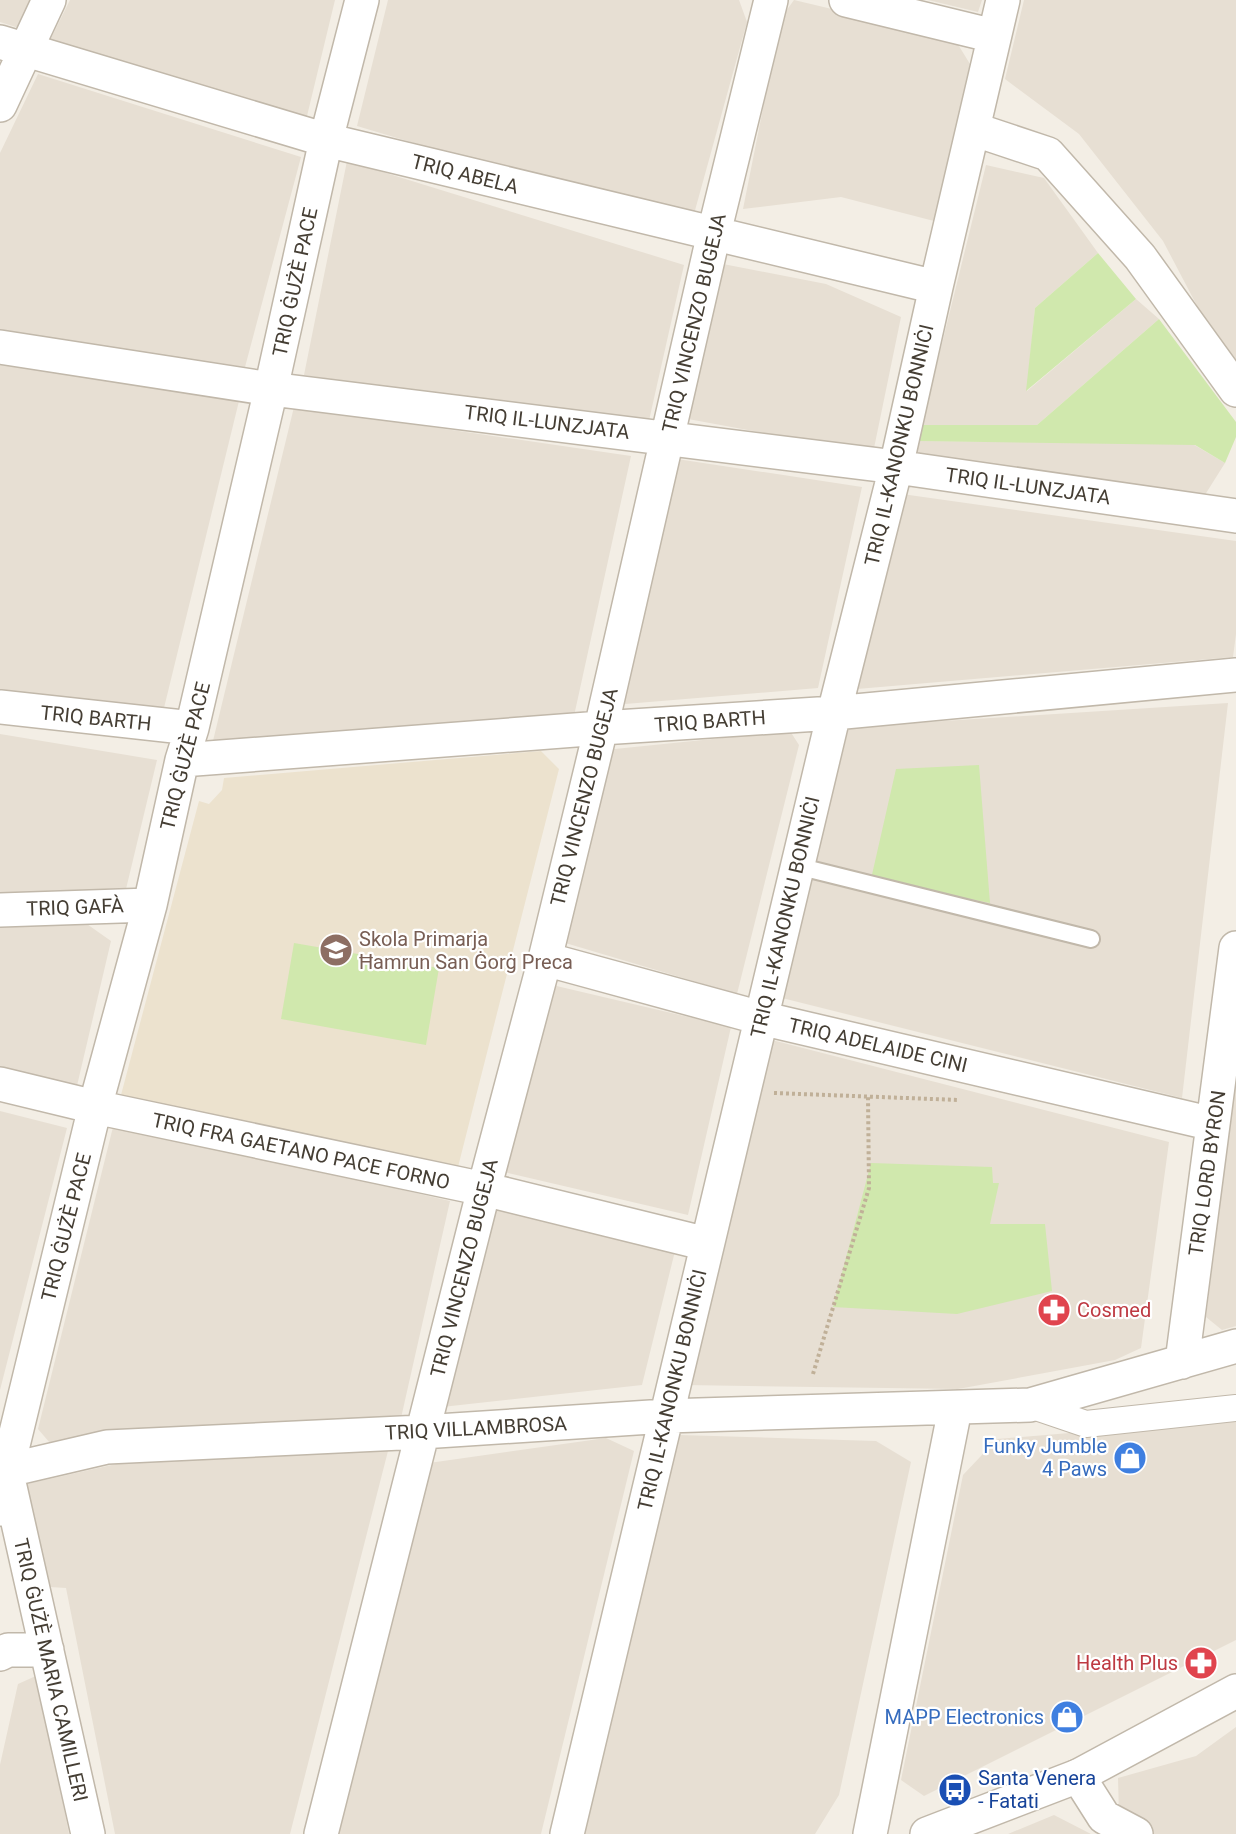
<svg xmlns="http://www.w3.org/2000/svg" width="1236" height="1834" font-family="Roboto,sans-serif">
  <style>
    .residential { fill: #e7dfd3 }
    .education { fill: #ece2ce }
    .green { fill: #d0e8ad }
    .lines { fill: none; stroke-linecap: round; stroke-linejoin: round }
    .service-casing { stroke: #c1b8aa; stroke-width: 20 }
    .pedestrian-casing { stroke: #c1b8aa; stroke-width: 28 }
    .minor-casing { stroke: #c1b8aa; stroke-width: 36 }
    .tertiary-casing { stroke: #c1b8aa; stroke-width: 36 }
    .path { stroke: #c0b098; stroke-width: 4; stroke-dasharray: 3 3; stroke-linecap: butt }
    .service { stroke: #fff; stroke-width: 16 }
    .pedestrian { stroke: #fff; stroke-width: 26 }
    .minor { stroke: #fff; stroke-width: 33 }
    .tertiary { stroke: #fff; stroke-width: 33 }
    .labels { text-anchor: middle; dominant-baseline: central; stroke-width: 4.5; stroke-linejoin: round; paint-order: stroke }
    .street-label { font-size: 20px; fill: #453e34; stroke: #fff }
    .education-label { font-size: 20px; fill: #785e54; stroke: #fff; text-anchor: start }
    .health-label { font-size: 20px; fill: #be3a42; stroke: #fff; text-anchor: start }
    .shop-label { font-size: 20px; fill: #366cbe; stroke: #fff; text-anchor: end }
    .transit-label { font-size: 20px; fill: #164399; stroke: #fff; text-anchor: start }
  </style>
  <rect width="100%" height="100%" fill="#f3eee5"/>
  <!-- residential -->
  <path class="residential" d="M0,0H35L22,29L0,22Z
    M70,0H335L307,116L49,42Z
    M388,0H739L747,22L694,214L674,221L357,126Z
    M794,0L954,38L970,64L934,221L841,197L743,209L781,18Z
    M928,0H982L978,12Z
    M1024,0H1236V380L1163,241L1079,134L1005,79Z
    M38,74L301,157L245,367L0,333V153Z
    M347,161L684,265L648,425L304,375Z
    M986,165L1044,178L1098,253L1035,308L1027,391L1136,299L1159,319L1037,425H922Z
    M723,264L826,284L901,317L873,453L688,419Z
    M0,364L239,401L163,712L0,692Z
    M294,407L631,456L574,716L211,749Z
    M919,441L1191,443L1225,463L1203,498L913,457Z
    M677,459L862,487L818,688L613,705Z
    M902,494L1236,541V634L1233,657L857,689Z
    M1228,703L1182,1098L782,998L849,727Z
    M790,731L799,745L737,994L562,942L605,750Z
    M0,734L157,760L126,889L0,895Z
    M84,922L111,941L76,1090L0,1074V926Z
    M548,984L731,1027L688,1215L504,1172Z
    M768,1039L1169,1142L1141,1348L1115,1360L958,1389L685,1385Z
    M1236,1077V1326L1222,1330L1206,1317Z
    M0,1111L67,1128L0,1390Z
    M114,1123L450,1201L401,1418L50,1443L38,1429Z
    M492,1206L676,1247L642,1385L442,1407Z
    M1236,1419V1640L924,1796L901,1780L963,1475L997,1439Z
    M680,1435L876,1441L911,1462L839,1795L815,1834H582Z
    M606,1438L634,1451L541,1834H334L429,1463Z
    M388,1451L290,1834H115L66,1588L50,1587L27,1484L125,1462Z
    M38,1675L69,1834H0V1765L18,1684Z
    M1236,1727V1834H1154L1119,1816L1118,1778L1196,1756Z
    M1054,1815L1091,1834H1008Z"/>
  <!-- education -->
  <path class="education" d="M541,751L559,769L458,1167L121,1095L199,801L209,804L222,790L224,778Z"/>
  <!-- green -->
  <path class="green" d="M1098,253L1136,299L1026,391L1035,308Z
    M1159,319L1236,422V437L1225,463L1195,445L919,441L922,425H1037Z
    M979,765L990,903L871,879L896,769Z
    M294,943L439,968L426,1045L281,1019Z
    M871,1163L992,1167L993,1183H999L990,1224H1045L1052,1291L957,1314L833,1307Z"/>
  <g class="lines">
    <defs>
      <path id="service" d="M797,866L1091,939"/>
      <path id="pedestrian" d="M1030,1405L1086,1424L1236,1408"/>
      <path id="minor" d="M846,0L994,36
        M0,42L326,140L936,287
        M0,105L49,0
        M973,129L1048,154L1140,257L1236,390
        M0,347L271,389L896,467L1236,516
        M0,707L192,728
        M182,760L601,728L834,713L1236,675
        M0,910L150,905
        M545,959L761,1018L1213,1124
        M0,1084L95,1107L484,1189L707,1244
        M1182,1362L1236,948
        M0,1472L107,1447L422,1432L666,1416L1030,1405L1236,1346
        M8,1478L88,1834
        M0,1509L7,1470L95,1107L150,905L182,760L192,728L271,389L326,140L362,0
        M0,1654L8,1650H47
        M1078,1776L1104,1817L1136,1834
        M321,1834L484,1189L545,959L601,728L714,233L771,0
        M567,1834L834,713L896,467L936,287L1003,0
        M870,1834L955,1409"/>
      <path id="tertiary" d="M927,1834L1078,1776L1236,1691"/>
    </defs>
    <!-- service casing -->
    <use href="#service" class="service-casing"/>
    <!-- pedestrian casing -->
    <use href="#pedestrian" class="pedestrian-casing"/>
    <!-- minor casing -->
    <use href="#minor" class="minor-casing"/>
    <!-- tertiary casing -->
    <use href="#tertiary" class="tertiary-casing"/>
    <!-- path -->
    <path class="path" d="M774,1093L959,1100
      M813,1374L869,1188L868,1097"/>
    <!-- service -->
    <use href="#service" class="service"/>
    <!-- pedestrian -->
    <use href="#pedestrian" class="pedestrian"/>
    <!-- minor -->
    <use href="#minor" class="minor"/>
    <!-- tertiary -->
    <use href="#tertiary" class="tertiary"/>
  </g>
  <!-- icons -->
  <defs>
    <symbol id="school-disc" viewBox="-11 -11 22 22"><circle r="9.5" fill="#8d6e63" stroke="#fff"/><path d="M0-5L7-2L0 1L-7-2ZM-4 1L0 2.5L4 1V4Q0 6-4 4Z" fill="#fff"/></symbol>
    <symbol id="pharmacy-disc" viewBox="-11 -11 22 22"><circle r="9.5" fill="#e0444e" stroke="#fff"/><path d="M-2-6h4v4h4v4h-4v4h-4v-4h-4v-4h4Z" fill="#fff"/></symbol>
    <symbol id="shop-disc" viewBox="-11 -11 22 22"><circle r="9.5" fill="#3f7fe0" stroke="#fff"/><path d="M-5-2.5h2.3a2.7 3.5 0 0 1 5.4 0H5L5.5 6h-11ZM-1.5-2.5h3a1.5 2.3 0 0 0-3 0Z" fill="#fff"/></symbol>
    <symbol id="bus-disc" viewBox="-11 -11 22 22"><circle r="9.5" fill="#1a4fb4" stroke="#fff"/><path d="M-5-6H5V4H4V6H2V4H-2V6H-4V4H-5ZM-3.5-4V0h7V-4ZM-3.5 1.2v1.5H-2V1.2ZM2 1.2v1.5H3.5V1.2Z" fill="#fff"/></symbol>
  </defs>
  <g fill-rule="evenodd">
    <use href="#school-disc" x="317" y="931" width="38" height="38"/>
    <use href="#pharmacy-disc" x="1035" y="1291" width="38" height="38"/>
    <use href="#shop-disc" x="1111" y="1439" width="38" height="38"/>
    <use href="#pharmacy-disc" x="1182" y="1644" width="38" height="38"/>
    <use href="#shop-disc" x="1048" y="1698" width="38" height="38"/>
    <use href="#bus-disc" x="936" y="1771" width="38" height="38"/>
  </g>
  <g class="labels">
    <!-- street labels -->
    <g class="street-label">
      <text transform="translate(465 174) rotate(14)">TRIQ ABELA</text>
      <text transform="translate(295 282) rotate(-78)">TRIQ ĠUŻÈ PACE</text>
      <text transform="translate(694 323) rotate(-77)">TRIQ VINCENZO BUGEJA</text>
      <text transform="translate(547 422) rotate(7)">TRIQ IL-LUNZJATA</text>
      <text transform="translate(899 445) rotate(-77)">TRIQ IL-KANONKU BONNIĊI</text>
      <text transform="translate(1028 486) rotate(8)">TRIQ IL-LUNZJATA</text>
      <text transform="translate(96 718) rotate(6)">TRIQ BARTH</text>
      <text transform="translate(710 721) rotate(-4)">TRIQ BARTH</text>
      <text transform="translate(185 756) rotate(-76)">TRIQ ĠUŻÈ PACE</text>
      <text transform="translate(584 797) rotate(-76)">TRIQ VINCENZO BUGEJA</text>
      <text transform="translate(75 907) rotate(-2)">TRIQ GAFÀ</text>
      <text transform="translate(785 917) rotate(-77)">TRIQ IL-KANONKU BONNIĊI</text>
      <text transform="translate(878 1045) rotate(13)">TRIQ ADELAIDE CINI</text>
      <text transform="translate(301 1151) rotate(12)">TRIQ FRA GAETANO PACE FORNO</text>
      <text transform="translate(1207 1173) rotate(-82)">TRIQ LORD BYRON</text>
      <text transform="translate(66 1227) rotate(-76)">TRIQ ĠUŻÈ PACE</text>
      <text transform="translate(464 1268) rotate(-76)">TRIQ VINCENZO BUGEJA</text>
      <text transform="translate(672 1390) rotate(-77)">TRIQ IL-KANONKU BONNIĊI</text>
      <text transform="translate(476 1428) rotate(-3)">TRIQ VILLAMBROSA</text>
      <text transform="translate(51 1670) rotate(77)">TRIQ ĠUŻÈ MARIA CAMILLERI</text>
    </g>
    <!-- education labels -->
    <g class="education-label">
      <text x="359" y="939">Skola Primarja<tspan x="359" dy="23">Ħamrun San Ġorġ Preca</tspan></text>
    </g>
    <!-- health labels -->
    <g class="health-label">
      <text x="1077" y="1310">Cosmed</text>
      <text x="1178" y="1663" text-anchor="end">Health Plus</text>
    </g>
    <!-- shop labels -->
    <g class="shop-label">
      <text x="1107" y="1446">Funky Jumble<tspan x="1107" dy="23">4 Paws</tspan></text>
      <text x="1044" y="1717">MAPP Electronics</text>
    </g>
    <!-- transit labels -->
    <g class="transit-label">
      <text x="978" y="1778">Santa Venera<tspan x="978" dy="23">- Fatati</tspan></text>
    </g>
  </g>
</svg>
